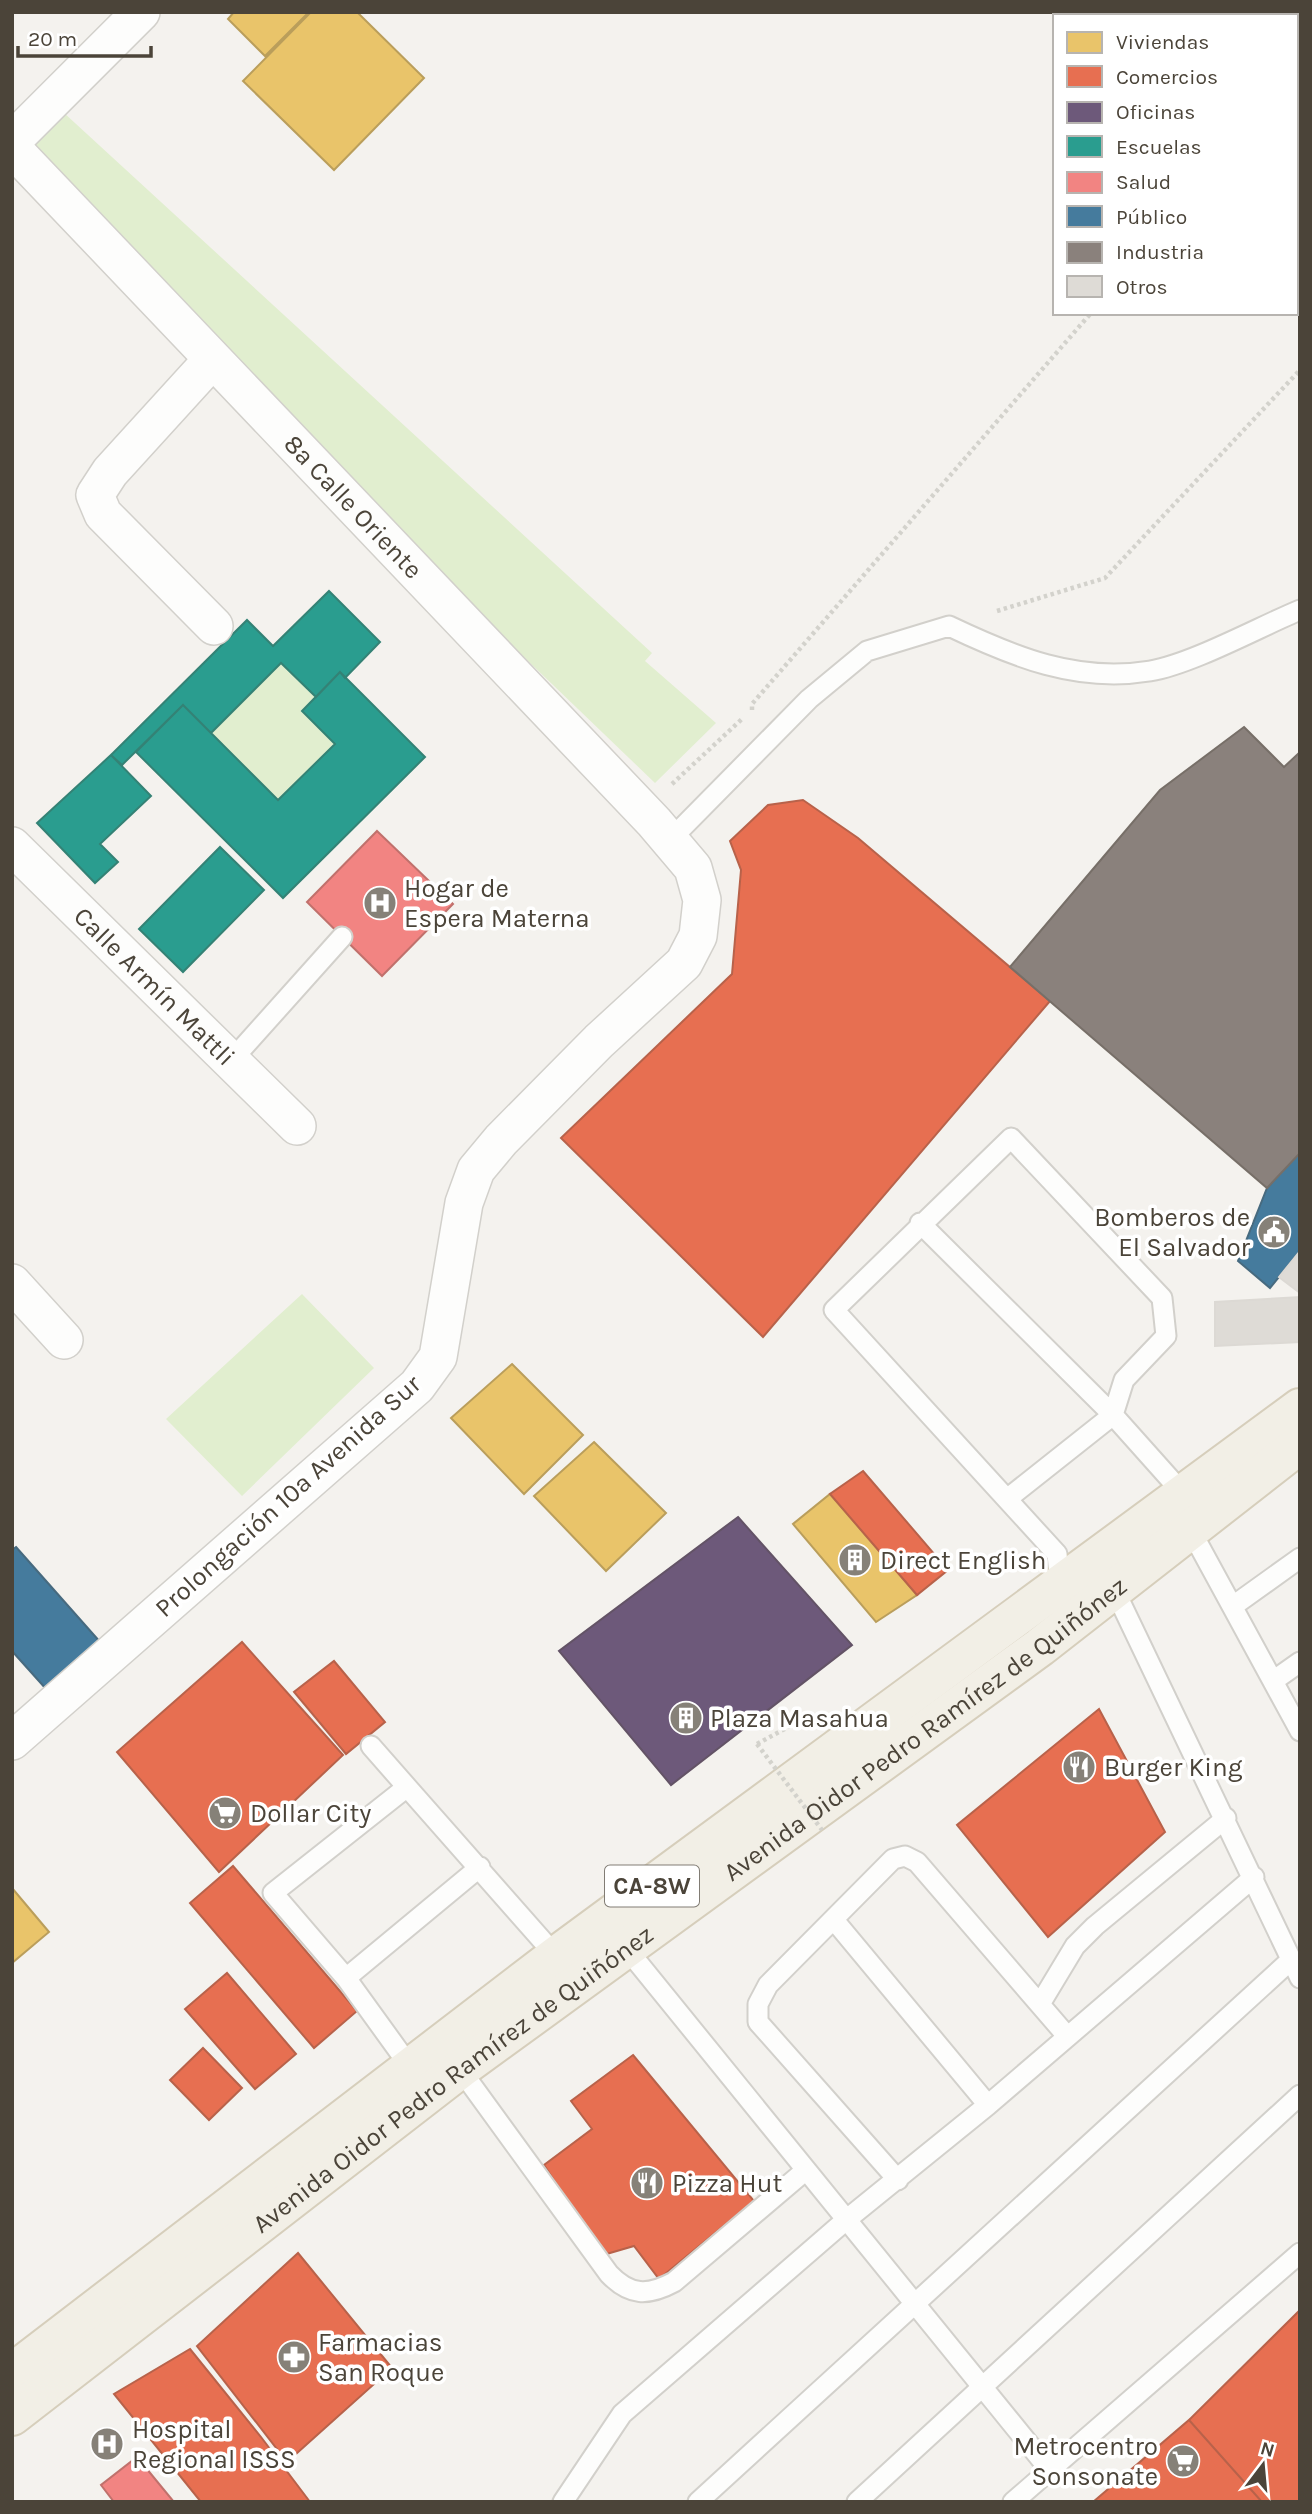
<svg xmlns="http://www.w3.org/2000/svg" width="1312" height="2514" font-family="Karla,sans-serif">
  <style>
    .green { fill: #e1eecf }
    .homes { fill: #e9c46a; stroke: #ba9e5b; stroke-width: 2 }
    .shops { fill: #e76f51; stroke: #b8624a; stroke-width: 2 }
    .offices { fill: #6d597a; stroke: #635366; stroke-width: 2 }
    .schools { fill: #2a9d8f; stroke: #348275; stroke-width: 2 }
    .health { fill: #f28482; stroke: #c0716c; stroke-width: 2 }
    .public { fill: #457b9d; stroke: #476a7f; stroke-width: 2 }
    .industry { fill: #8a817c; stroke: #776f68; stroke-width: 2 }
    .building { fill: #dedbd6; stroke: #dcd9d4; stroke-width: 2 }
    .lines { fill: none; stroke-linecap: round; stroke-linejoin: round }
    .lane-casing { stroke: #d2d0cb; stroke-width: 23 }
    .street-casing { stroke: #d2d0cb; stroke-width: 40 }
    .primary-casing { stroke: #d6cebb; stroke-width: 42 }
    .path { stroke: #d3d2cc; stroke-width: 4.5; stroke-dasharray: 3.5 3.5; stroke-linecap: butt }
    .lane { stroke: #fdfdfc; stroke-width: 19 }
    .street { stroke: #fdfdfc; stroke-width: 37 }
    .primary { stroke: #f2efe6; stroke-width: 38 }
    .path-bridge { stroke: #d3d2cc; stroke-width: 4.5; stroke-dasharray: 3.5 3.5; stroke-linecap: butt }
    .labels { text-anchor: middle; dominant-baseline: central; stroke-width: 7; stroke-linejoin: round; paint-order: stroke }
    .shield { fill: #fff; stroke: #817c74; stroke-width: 2 }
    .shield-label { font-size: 24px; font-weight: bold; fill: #4b4439 }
    .street-label { font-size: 26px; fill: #4b4439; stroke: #fff }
    .poi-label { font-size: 26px; fill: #4b4439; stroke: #fff; text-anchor: start }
  </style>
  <rect width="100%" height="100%" fill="#f4f2ee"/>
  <!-- green -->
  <path class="green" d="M63,112L652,653L645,661L716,723L655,783L343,483L19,150Z
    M281,663L316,697L302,711L335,744L278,800L211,733Z
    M302,1294L374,1368L242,1496L166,1419Z"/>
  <!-- homes -->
  <path class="homes" d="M234,12H309L265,56L228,19Z
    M311,12H357L424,78L334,170L243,81Z
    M512,1364L583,1435L524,1494L451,1418Z
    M594,1442L666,1513L606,1571L534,1496Z
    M830,1494L917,1595L876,1622L793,1524Z
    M12,1888L49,1932L12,1963Z"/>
  <!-- shops -->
  <path class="shops" d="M803,800L858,838L1050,1001L763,1337L561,1138L732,974L741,870L730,841L768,805Z
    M863,1471L948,1570L917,1595L830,1494Z
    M242,1642L343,1755L219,1872L117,1752Z
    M334,1661L385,1722L346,1754L294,1692Z
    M1099,1709L1165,1832L1048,1937L957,1825Z
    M233,1866L357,2011L314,2048L190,1903Z
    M227,1973L296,2054L255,2089L185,2009Z
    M203,2048L242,2088L209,2120L170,2080Z
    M633,2055L754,2201L659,2279L634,2246L603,2255L544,2165L592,2129L571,2101Z
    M298,2253L392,2368L287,2462L197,2346Z
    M1300,2310V2502H1262L1189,2420Z
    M190,2349L261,2437L310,2502H201L114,2394Z
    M1189,2420L1262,2502H1093Z"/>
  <!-- offices -->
  <path class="offices" d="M738,1517L852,1645L671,1785L559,1651Z"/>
  <!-- schools -->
  <path class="schools" d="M329,591L380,642L345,678L340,672L316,697L281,663L211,733L183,705L122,765L111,755L247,620L273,646Z
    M340,672L425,757L283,898L136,752L183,705L278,800L335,744L302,711Z
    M111,755L151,796L100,844L118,862L95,883L37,823Z
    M220,847L264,890L183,972L139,929Z"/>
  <!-- health -->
  <path class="health" d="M377,831L453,904L382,976L307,902Z
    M137,2457L174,2502H114L101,2485Z"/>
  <!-- public -->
  <path class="public" d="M1299,1152L1300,1251L1270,1288L1238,1261L1267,1188Z
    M16,1547L101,1643L47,1690L12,1651V1550Z"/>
  <!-- industry -->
  <path class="industry" d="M1244,727L1284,767L1300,752V1153L1267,1188L1010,967L1160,790Z"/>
  <!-- building -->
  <path class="building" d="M1300,1251V1293L1279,1277Z
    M1300,1297V1342L1215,1346V1302Z"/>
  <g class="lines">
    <defs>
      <path id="lane" d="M669,841L809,699L867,651L949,626C1014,657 1077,683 1150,671C1192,664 1259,627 1300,610
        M231,1061L342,937
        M920,1223L1113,1415L1188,1499
        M1007,1499L1113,1415L1124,1380L1166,1336L1162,1298L1011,1138L834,1310L1057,1554L1060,1583
        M1190,1529L1300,1731
        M1115,1591L1300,1978
        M1233,1606L1300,1558
        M1273,1681L1300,1662
        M371,1746L407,1787
        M834,1920L988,2105
        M622,1943L1049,2469
        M346,1978L480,1867
        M1040,2004L1075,1946L1095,1926L1226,1818
        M411,2068L346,1978L273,1893L407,1787L556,1956
        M460,2069L609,2274C630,2296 648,2296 674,2282L806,2170
        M898,2180L758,2022V2004L768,1985L893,1859L905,1856L917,1862L1067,2036
        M563,2502L622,2414L846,2220L988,2105L1254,1877
        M698,2502L1292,1959
        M857,2502L1300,2095
        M1013,2502L1300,2253"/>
      <g id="street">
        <path d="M12,141L141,12"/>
        <path id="s1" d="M12,148L654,822L693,868L702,900L698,936L684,963L599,1041L501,1140L476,1170L464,1203L438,1357L417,1386L12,1741"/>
        <path d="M212,360L110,472L95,495L103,514L214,626"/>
        <path id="s2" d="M12,846L297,1126"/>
        <path d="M12,1283L64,1340"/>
      </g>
      <g id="primary">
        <path d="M12,2373L556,1956L1300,1408"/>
        <path id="s3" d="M12,2416L460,2069L1040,1647L1300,1444"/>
      </g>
    </defs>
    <!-- lane casing -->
    <use href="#lane" class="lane-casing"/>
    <!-- street casing -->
    <use href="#street" class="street-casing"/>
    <!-- primary casing -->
    <use href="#primary" class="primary-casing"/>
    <!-- path -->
    <path class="path" d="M1296,77L1300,73
      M997,611L1105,578L1300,370
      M752,710V704L1091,313
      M672,784L742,719
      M757,1744L801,1720"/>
    <!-- lane -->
    <use href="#lane" class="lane"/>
    <!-- street -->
    <use href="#street" class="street"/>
    <!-- primary -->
    <use href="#primary" class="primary"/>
    <!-- path-bridge -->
    <path class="path-bridge" d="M757,1744L822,1830"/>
  </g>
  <!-- icons -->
  <defs>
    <symbol id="hospital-disc" viewBox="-11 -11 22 22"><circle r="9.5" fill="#868178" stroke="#fff"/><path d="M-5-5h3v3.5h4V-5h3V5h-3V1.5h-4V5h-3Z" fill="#fff"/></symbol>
    <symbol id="civic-disc" viewBox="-11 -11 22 22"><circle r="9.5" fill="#868178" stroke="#fff"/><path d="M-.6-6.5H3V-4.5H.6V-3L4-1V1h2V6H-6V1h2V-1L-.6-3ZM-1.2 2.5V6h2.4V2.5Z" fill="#fff"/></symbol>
    <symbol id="building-disc" viewBox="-11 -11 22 22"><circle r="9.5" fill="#868178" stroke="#fff"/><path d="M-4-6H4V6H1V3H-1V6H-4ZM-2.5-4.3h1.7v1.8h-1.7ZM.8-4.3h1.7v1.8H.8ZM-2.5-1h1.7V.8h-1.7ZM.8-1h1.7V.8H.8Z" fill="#fff"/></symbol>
    <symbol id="restaurant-disc" viewBox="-11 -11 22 22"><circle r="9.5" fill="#868178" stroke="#fff"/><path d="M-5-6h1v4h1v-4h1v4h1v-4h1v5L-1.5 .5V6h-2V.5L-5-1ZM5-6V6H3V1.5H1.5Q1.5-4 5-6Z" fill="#fff"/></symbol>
    <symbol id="supermarket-disc" viewBox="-11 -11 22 22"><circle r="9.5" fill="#868178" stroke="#fff"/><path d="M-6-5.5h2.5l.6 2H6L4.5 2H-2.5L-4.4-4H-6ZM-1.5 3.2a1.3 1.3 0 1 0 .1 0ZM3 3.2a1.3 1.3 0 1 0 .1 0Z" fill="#fff"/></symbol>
    <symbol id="pharmacy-disc" viewBox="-11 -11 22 22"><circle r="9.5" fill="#868178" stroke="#fff"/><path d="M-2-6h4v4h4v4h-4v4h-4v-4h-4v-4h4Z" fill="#fff"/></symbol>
  </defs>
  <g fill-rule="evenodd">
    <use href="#hospital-disc" x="361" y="884" width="38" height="38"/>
    <use href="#civic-disc" x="1255" y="1213" width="38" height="38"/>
    <use href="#building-disc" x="836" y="1541" width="38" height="38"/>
    <use href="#building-disc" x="667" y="1699" width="38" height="38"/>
    <use href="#restaurant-disc" x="1060" y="1748" width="38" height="38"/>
    <use href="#supermarket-disc" x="206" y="1794" width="38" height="38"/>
    <use href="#restaurant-disc" x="628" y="2164" width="38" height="38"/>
    <use href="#pharmacy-disc" x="275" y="2338" width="38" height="38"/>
    <use href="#hospital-disc" x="88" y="2425" width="38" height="38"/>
    <use href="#supermarket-disc" x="1164" y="2442" width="38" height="38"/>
  </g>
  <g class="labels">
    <!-- shield labels -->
    <rect class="shield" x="605" y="1865.5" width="94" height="41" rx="5"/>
    <g class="shield-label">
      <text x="652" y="1886">CA-8W</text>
    </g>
    <!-- street labels -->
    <g class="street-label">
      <text stroke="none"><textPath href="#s1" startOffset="495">8a Calle Oriente</textPath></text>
      <text stroke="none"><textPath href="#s2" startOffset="200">Calle Armín Mattli</textPath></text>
      <text transform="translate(288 1496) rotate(-42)">Prolongación 10a Avenida Sur</text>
      <text stroke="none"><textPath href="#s3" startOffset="1143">Avenida Oidor Pedro Ramírez de Quiñónez</textPath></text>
      <text stroke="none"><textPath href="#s3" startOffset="555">Avenida Oidor Pedro Ramírez de Quiñónez</textPath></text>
    </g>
    <!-- poi labels -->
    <g class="poi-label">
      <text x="404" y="888">Hogar de<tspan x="404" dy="30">Espera Materna</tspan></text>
      <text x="1250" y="1217" text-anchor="end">Bomberos de<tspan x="1250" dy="30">El Salvador</tspan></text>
      <text x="880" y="1560">Direct English</text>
      <text x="710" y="1718">Plaza Masahua</text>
      <text x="1104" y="1767">Burger King</text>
      <text x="250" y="1813">Dollar City</text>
      <text x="672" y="2183">Pizza Hut</text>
      <text x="318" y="2342">Farmacias<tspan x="318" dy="30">San Roque</tspan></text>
      <text x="132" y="2429">Hospital<tspan x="132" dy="30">Regional ISSS</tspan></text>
      <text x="1158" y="2446" text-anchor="end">Metrocentro<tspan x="1158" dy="30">Sonsonate</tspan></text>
    </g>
  </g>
  <!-- border -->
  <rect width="1312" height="2514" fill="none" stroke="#4b4439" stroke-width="28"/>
  <!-- legend -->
  <rect x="1053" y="14" width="245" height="301" fill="#ffffff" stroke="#b7b4b0" stroke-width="2"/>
  <rect x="1067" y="32" width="35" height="21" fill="#e9c46a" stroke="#b7b4b0" stroke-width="2"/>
  <text x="1116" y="49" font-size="21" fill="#4b4439">Viviendas</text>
  <rect x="1067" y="66" width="35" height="21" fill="#e76f51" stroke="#b7b4b0" stroke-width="2"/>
  <text x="1116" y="84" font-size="21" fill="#4b4439">Comercios</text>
  <rect x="1067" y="102" width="35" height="21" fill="#6d597a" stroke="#b7b4b0" stroke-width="2"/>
  <text x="1116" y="119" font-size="21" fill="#4b4439">Oficinas</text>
  <rect x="1067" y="136" width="35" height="21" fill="#2a9d8f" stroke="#b7b4b0" stroke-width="2"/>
  <text x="1116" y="154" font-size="21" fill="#4b4439">Escuelas</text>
  <rect x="1067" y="172" width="35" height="21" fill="#f28482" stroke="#b7b4b0" stroke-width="2"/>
  <text x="1116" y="189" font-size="21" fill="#4b4439">Salud</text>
  <rect x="1067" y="206" width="35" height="21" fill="#457b9d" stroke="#b7b4b0" stroke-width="2"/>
  <text x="1116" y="224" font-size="21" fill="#4b4439">Público</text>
  <rect x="1067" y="242" width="35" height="21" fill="#8a817c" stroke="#b7b4b0" stroke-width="2"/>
  <text x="1116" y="259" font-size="21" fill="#4b4439">Industria</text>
  <rect x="1067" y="276" width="35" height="21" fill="#dedbd6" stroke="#b7b4b0" stroke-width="2"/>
  <text x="1116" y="294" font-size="21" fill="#4b4439">Otros</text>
  <!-- north arrow -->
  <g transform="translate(1263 2465) rotate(16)" stroke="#ffffff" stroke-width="5" paint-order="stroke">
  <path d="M0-5L12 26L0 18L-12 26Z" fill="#4b4439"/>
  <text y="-10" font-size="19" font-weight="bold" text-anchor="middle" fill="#4b4439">N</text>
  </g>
  <!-- scale -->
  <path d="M18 46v10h133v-10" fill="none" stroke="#4b4439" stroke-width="3.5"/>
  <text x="28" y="46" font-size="21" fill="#4b4439" stroke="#ffffff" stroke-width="5" paint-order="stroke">20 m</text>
</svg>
